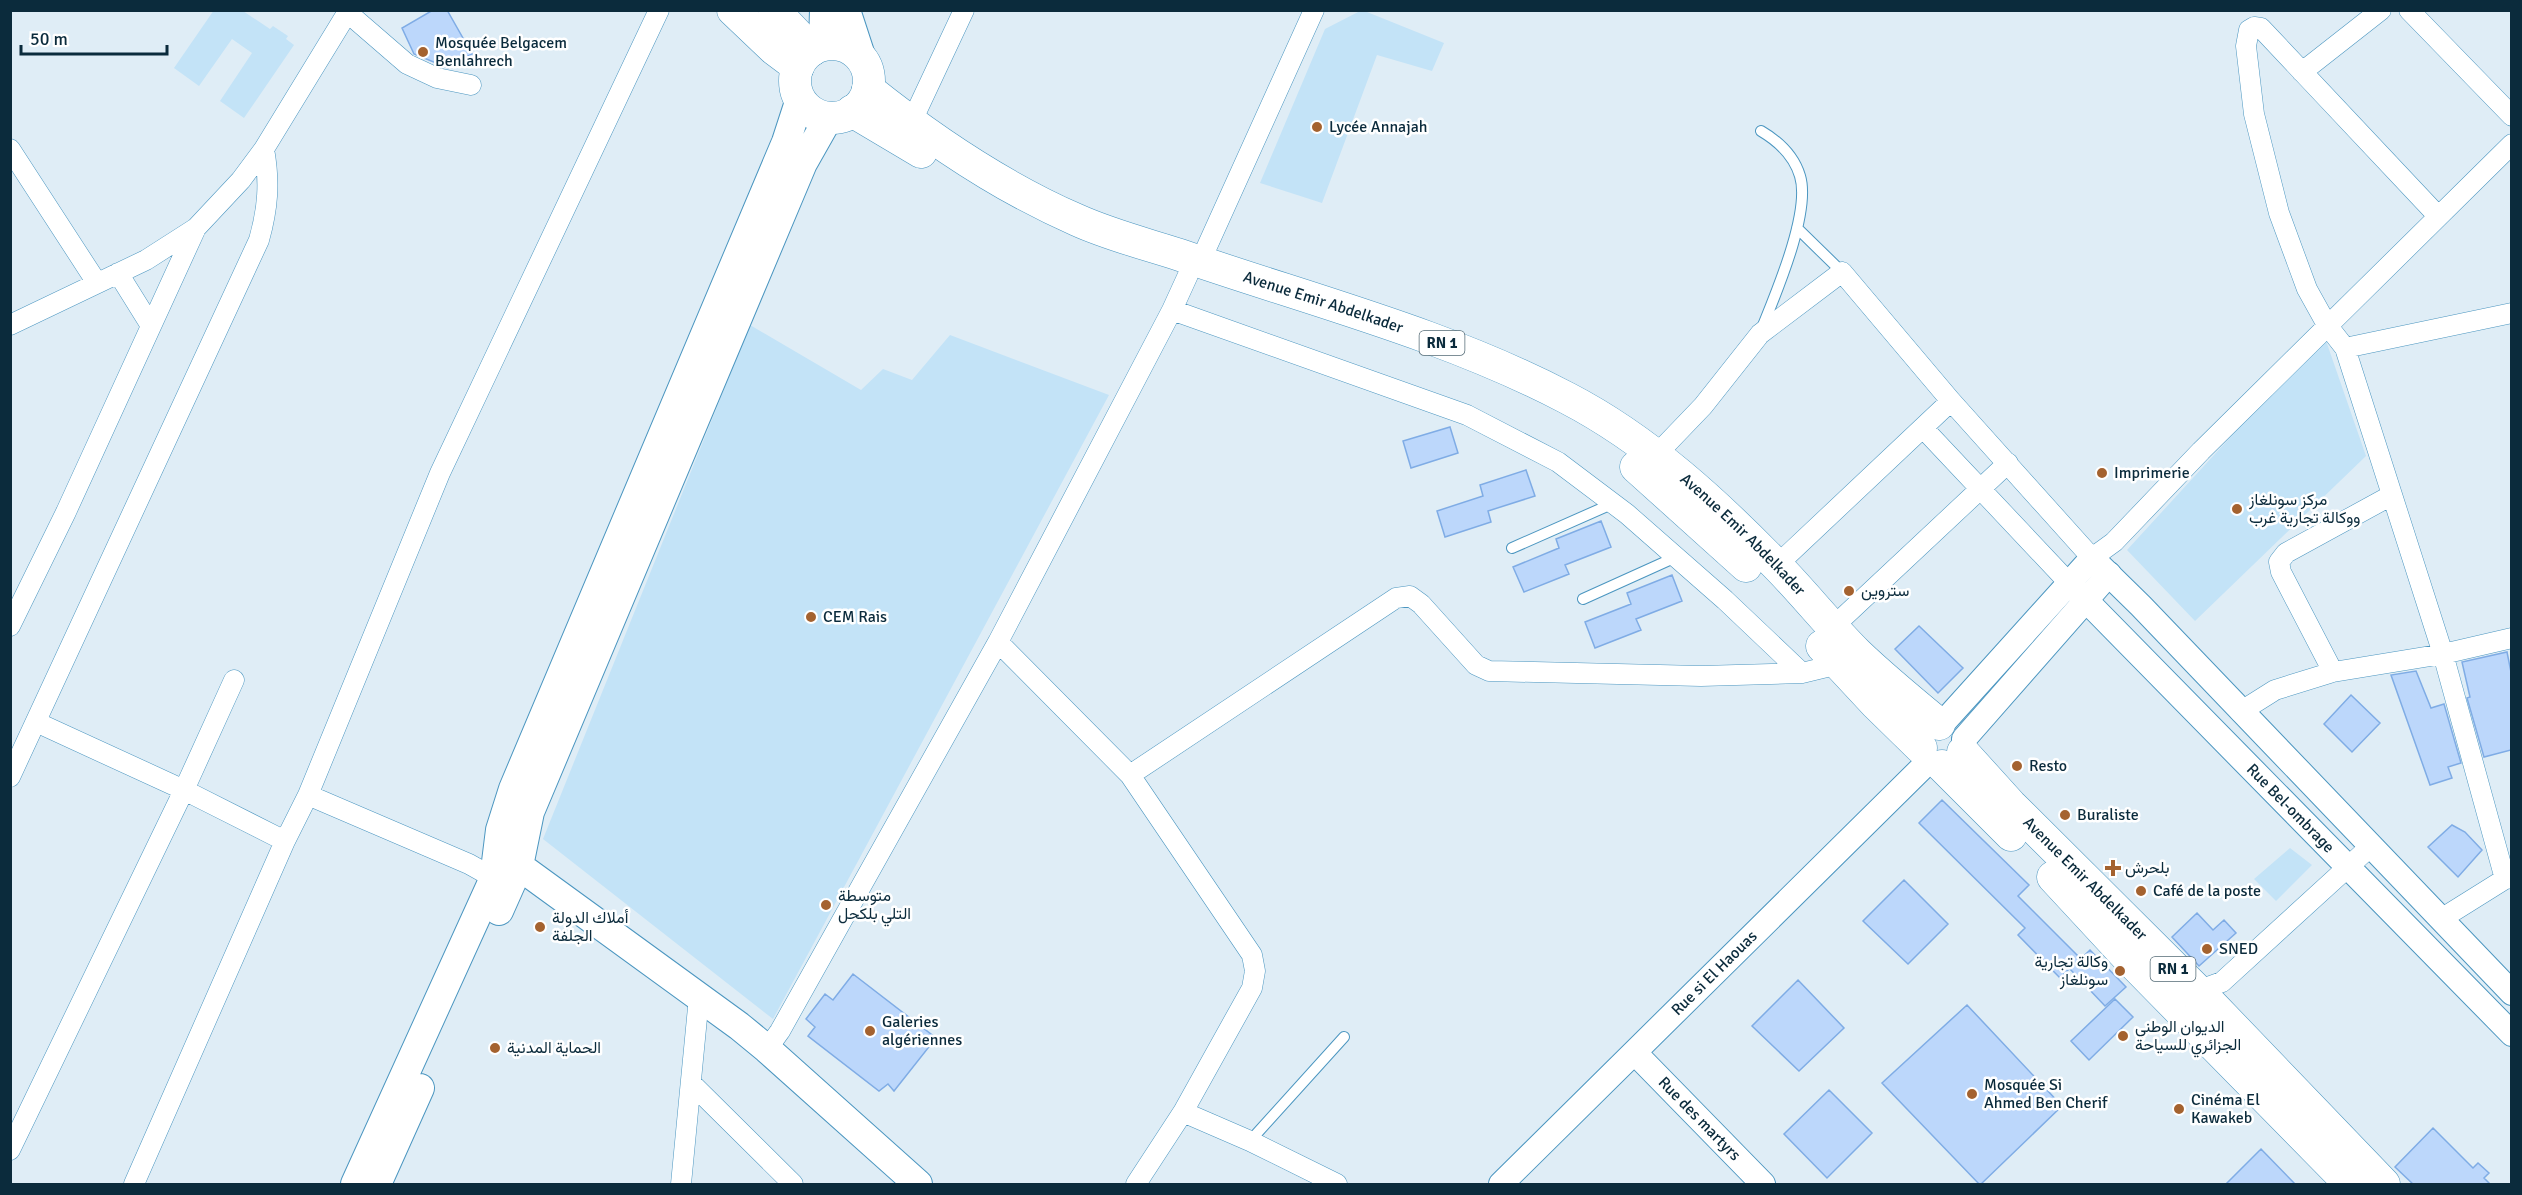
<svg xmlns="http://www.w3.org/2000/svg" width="2522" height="1195" font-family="Signika,Vazirmatn,sans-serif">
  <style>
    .built { fill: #c3e3f7 }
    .building { fill: #bcd7fb; stroke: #7face5; stroke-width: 1.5 }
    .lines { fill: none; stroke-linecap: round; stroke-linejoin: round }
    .service-casing { stroke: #4b96c0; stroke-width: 12 }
    .minor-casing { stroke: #4b96c0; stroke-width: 21 }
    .tertiary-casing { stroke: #4b96c0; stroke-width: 26 }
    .secondary-casing { stroke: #4b96c0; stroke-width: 30 }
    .primary-casing { stroke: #4b96c0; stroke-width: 33 }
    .service { stroke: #fff; stroke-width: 10 }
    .minor { stroke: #fff; stroke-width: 20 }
    .tertiary { stroke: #fff; stroke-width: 24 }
    .secondary { stroke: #fff; stroke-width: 28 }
    .primary { stroke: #fff; stroke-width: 32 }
    .poi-dot { fill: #a4622f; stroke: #fff; stroke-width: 2 }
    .labels { text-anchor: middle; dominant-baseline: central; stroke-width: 5; stroke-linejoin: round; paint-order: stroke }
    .shield { fill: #fff; stroke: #546b76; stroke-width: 1.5 }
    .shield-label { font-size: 15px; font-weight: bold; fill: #0b2b3c }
    .poi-label { font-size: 16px; fill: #0b2b3c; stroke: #fff; text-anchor: start }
    .street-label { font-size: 16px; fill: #0b2b3c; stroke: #fff }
  </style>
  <rect width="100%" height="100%" fill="#dfedf6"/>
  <!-- built -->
  <path class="built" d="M214,10L243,11L270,29L273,26L288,36L286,39L294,45L244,118L220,101L252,53L232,39L199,86L174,68Z
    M1362,10L1444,43L1432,71L1377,55L1322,203L1260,183L1325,29Z
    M750,325L861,390L883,369L912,380L950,335L1109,395L773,1019L543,839Z
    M2324,335L2366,456L2195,621L2127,550Z
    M2290,848L2312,865L2276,901L2254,879Z"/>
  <!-- building -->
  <path class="building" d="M433,10H447L472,54L448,68L414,54L402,28Z
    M1450,427L1458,453L1411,468L1403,441Z
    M1526,470L1535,496L1488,511L1491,522L1445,537L1437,511L1483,496L1480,485Z
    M1601,521L1611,547L1565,565L1569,574L1524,592L1513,567L1559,548L1556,539Z
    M1672,575L1682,601L1636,619L1641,630L1595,648L1585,622L1631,604L1627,593Z
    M1919,626L1963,668L1938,693L1895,649Z
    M2507,652L2511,672V750L2484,757L2467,698L2470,697L2462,662Z
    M2416,671L2431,708L2444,704L2461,763L2448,767L2452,778L2430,785L2391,675Z
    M2351,695L2380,723L2352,752L2324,724Z
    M1942,800L2029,885L2018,896L2080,958L2060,978L2018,935L2025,928L1919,823Z
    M2452,825L2465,832L2482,850L2458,877L2428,847Z
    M1904,880L1948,924L1908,964L1863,921Z
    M2197,913L2213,930L2224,920L2236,933L2199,966L2172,937Z
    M2090,950L2126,987L2105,1006L2070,969Z
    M853,974L936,1038L894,1091L888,1084L879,1091L808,1036L815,1027L806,1019L825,994L833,1000Z
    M1798,980L1844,1028L1799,1071L1752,1026Z
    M2115,999L2133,1017L2089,1060L2071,1041Z
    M1967,1005L2062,1106L1980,1185L1882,1083Z
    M1829,1090L1872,1133L1827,1178L1784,1134Z
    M2433,1128L2473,1168L2478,1163L2489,1173L2484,1178L2491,1185H2414L2395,1167Z
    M2261,1149L2296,1185H2225Z"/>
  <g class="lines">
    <defs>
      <path id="service" d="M1761,131C1778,141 1794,156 1800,176C1811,212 1776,293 1762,328
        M1797,228L1842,272
        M1512,548L1614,503
        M1583,599L1676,557
        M1250,1141L1344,1037"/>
      <path id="minor" d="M2409,10L2512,116
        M348,13L407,64L437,78L471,85
        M2302,72L2381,10
        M911,123L964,10
        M10,149L97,283
        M2438,216L2261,28L2254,27L2249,30L2246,46L2254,114L2279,213L2307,289L2327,325L2345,348L2443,654L2505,879
        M1200,262L1314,10
        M118,273L151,326
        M1172,310L1467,415L1558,462L1627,514L1725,600L1802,673
        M10,325L146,260L196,228L241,180L264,149L349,10
        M2345,348L2512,313
        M1923,428L2069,583
        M1656,455L1703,406L1760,334L1842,272L1951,401L2092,558L2114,542L2201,451L2512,144
        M1776,566L1951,401
        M10,626L66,512L196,228
        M1834,626L2008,463
        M998,642L1130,775L1252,955L1255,971L1252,988L1183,1112
        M2333,672L2281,572L2279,562L2286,553L2392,495
        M2240,712L2275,690L2333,672L2443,654L2512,638
        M36,722L184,790L285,841
        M1130,775L1396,598L1410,596L1421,604L1476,665L1489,671L1701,676L1802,673L1839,664L1844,660
        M10,777L259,240C268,208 270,182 264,149
        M308,795L469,864L494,878
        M2441,919L2505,879L2512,878
        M2193,996L2197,991L2222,982L2371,846
        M767,1049L780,1031L998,642L1172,310L1188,275
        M692,1084L793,1184
        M10,1150L184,790L234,680
        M134,1184L285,841L308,795L440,473L659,10
        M681,1184L699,997
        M1136,1184L1183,1112L1250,1141L1337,1184"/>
      <g id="tertiary">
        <path id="s1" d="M2069,583L2512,1034"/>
        <path d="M1943,723L2092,558L2141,606L2512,993"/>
        <path d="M1964,739L2109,574"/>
        <path id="s2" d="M1635,1053L1763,1184"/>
        <path id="s3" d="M1501,1184L1929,761"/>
      </g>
      <path id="secondary" d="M846,10L862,59
        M823,45L824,10
        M504,857L519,866L739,1026L767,1049L918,1184
        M499,911L519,866L530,812L803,163L829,117
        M355,1184L494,878L500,830L513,789L786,142L800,99
        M377,1184L420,1088"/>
      <g id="primary">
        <path d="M733,10L774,49L798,67"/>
        <path d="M774,10L812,50"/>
        <circle cx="832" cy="81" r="37"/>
        <path id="s4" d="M868,89C933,141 1001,187 1077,220C1110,235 1146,244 1180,255C1310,300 1445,334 1567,398C1648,440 1717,504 1780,569C1806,596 1830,626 1857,653C1883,678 1911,701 1939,724"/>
        <path d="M852,111L921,152"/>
        <path d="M1636,467L1746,566"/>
        <path d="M1822,646L1876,704L1921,748"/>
        <path id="s5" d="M1963,752L2011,805L2212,1005L2384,1184"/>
        <path d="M1942,766L2011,835"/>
        <path d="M2053,877L2129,959L2350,1184"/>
      </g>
    </defs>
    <!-- service casing -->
    <use href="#service" class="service-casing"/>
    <!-- minor casing -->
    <use href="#minor" class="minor-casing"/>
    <!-- tertiary casing -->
    <use href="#tertiary" class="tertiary-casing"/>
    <!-- secondary casing -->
    <use href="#secondary" class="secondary-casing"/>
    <!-- primary casing -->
    <use href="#primary" class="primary-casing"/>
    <!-- service -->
    <use href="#service" class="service"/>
    <!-- minor -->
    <use href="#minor" class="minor"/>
    <!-- tertiary -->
    <use href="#tertiary" class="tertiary"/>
    <!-- secondary -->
    <use href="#secondary" class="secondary"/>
    <!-- primary -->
    <use href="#primary" class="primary"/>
  </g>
  <!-- markers -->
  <g class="poi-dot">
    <circle cx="423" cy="52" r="6"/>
    <circle cx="1317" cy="127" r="6"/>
    <circle cx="2102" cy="473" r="6"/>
    <circle cx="2237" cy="509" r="6"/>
    <circle cx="1849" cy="591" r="6"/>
    <circle cx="811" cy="617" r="6"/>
    <circle cx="2017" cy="766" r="6"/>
    <circle cx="2065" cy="815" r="6"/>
    <path d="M2110 859h6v6h6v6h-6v6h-6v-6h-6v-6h6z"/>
    <circle cx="2141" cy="891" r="6"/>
    <circle cx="826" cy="905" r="6"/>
    <circle cx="540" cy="927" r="6"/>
    <circle cx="2207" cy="949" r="6"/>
    <circle cx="2120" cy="971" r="6"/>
    <circle cx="870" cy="1031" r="6"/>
    <circle cx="2123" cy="1036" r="6"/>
    <circle cx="495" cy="1048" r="6"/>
    <circle cx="1972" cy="1094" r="6"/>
    <circle cx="2179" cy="1109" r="6"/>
  </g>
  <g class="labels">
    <!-- shield labels -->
    <g class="shield">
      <rect x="1419.5" y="331" width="45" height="24" rx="4.5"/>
      <rect x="2150.5" y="957" width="45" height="24" rx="4.5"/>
    </g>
    <g class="shield-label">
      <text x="1442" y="343">RN 1</text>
      <text x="2173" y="969">RN 1</text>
    </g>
    <!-- poi labels -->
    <g class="poi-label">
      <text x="435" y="43">Mosquée Belgacem<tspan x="435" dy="18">Benlahrech</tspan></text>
      <text x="1329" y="127">Lycée Annajah</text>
      <text x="2114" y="473">Imprimerie</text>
      <text x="2249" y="500">مركز سونلغاز<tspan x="2249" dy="18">ووكالة تجارية غرب</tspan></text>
      <text x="1861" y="591">ستروين</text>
      <text x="823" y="617">CEM Rais</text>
      <text x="2029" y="766">Resto</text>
      <text x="2077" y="815">Buraliste</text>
      <text x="2125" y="868">بلحرش</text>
      <text x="2153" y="891">Café de la poste</text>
      <text x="838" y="896">متوسطة<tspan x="838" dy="18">التلي بلكحل</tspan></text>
      <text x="552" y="918">أملاك الدولة<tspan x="552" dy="18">الجلفة</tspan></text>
      <text x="2219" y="949">SNED</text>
      <text x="2108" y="962" text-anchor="end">وكالة تجارية<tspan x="2108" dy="18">سونلغاز</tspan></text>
      <text x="882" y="1022">Galeries<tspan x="882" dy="18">algériennes</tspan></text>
      <text x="2135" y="1027">الديوان الوطني<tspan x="2135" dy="18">الجزائري للسياحة</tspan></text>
      <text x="507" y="1048">الحماية المدنية</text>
      <text x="1984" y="1085">Mosquée Si<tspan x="1984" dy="18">Ahmed Ben Cherif</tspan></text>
      <text x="2191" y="1100">Cinéma El<tspan x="2191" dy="18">Kawakeb</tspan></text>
    </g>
    <!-- street labels -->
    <g class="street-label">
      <text stroke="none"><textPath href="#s4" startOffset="507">Avenue Emir Abdelkader</textPath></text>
      <text stroke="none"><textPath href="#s4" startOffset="993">Avenue Emir Abdelkader</textPath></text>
      <text stroke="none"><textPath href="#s1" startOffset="316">Rue Bel-ombrage</textPath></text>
      <text stroke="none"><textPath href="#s5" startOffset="176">Avenue Emir Abdelkader</textPath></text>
      <text stroke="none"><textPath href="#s3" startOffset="300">Rue si El Haouas</textPath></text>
      <text stroke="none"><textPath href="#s2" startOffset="92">Rue des martyrs</textPath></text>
    </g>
  </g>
  <!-- border -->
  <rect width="2522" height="1195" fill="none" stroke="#0b2b3c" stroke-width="24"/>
  <!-- scale -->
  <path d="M21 45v9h146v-9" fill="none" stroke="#0b2b3c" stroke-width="3"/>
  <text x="30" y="45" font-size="18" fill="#0b2b3c" stroke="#ffffff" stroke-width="4.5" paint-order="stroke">50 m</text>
</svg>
